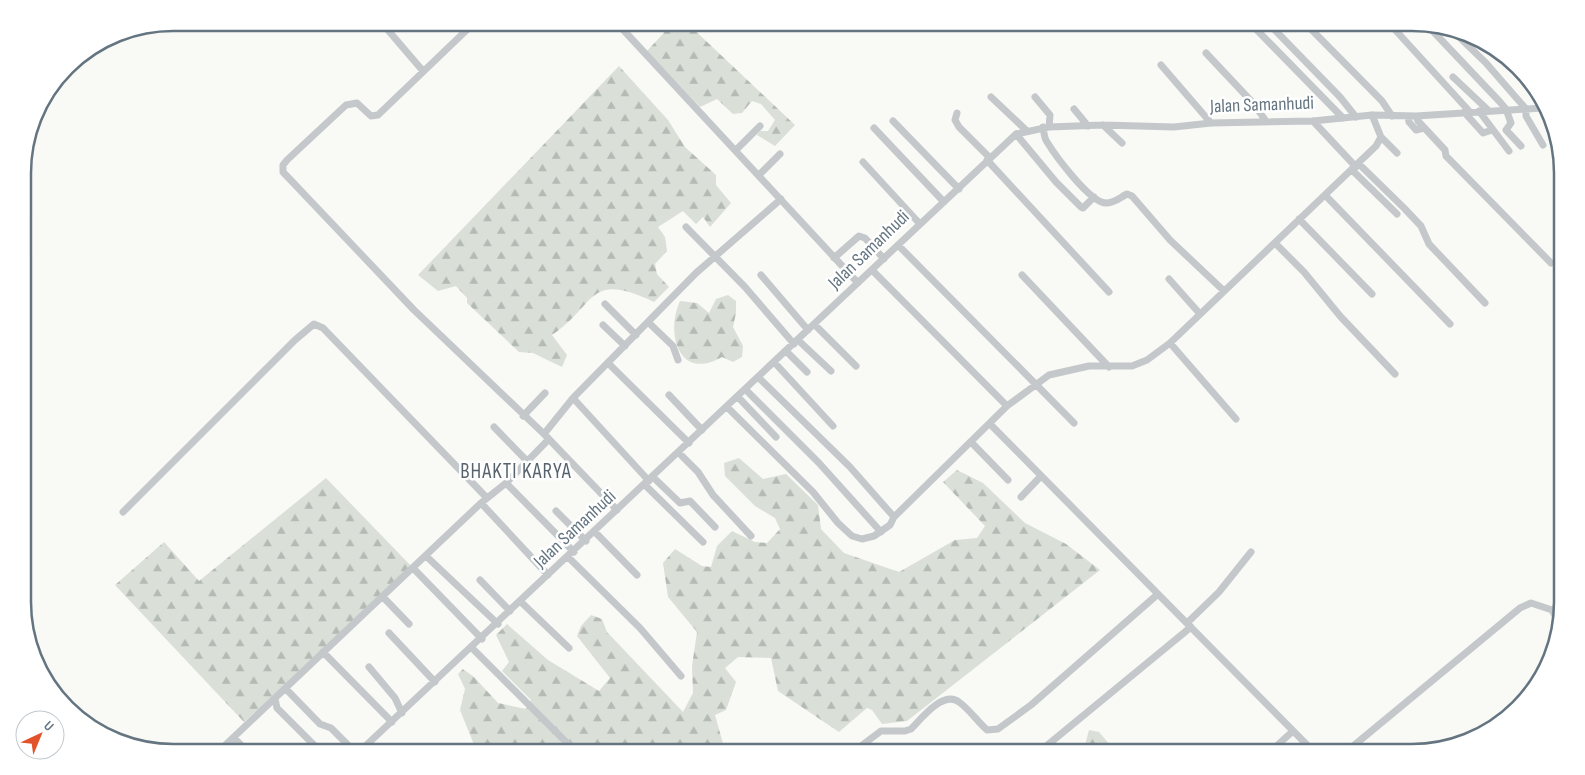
<svg xmlns="http://www.w3.org/2000/svg" width="1585" height="775" font-family="'Sofia Sans Condensed',sans-serif">
  <style>
    .forest { fill: url(#forest-firs) }
    .lines { fill: none; stroke-linecap: round; stroke-linejoin: round }
    .minor { stroke: #c4c8cb; stroke-width: 7 }
    .labels { text-anchor: middle; dominant-baseline: central; stroke-width: 5; stroke-linejoin: round; paint-order: stroke }
    .street-label { font-size: 19px; fill: #647581; stroke: #fff }
    .quarter-label { font-size: 21px; letter-spacing: 1px; fill: #56636c; stroke: #fff }
    .rim { fill: none; stroke: #647581; stroke-width: 2.5 }
  </style>
  <defs>
    <pattern id="forest-firs" width="22" height="20" patternUnits="userSpaceOnUse" patternTransform="scale(1.25)"><rect width="22" height="20" fill="#dae0d7"/><path d="M5 1l3.5 6h-7zM16 11l3.5 6h-7z" fill="#b4bab4"/></pattern>
  </defs>
  <rect width="100%" height="100%" fill="#f9f9f6"/>
  <!-- forest -->
  <path class="forest" d="M673,23H687L795,125L775,146L757,135L760,131H768L775,120L761,104L752,101L742,113L733,114L717,99L700,107L647,51Z
    M619,66L668,120L685,147L716,175V185L731,203L710,227L703,217L696,224L683,211L658,227L665,237L667,251L655,264L657,274L669,287L654,302C587,270 597,305 552,335L567,355L562,367L533,353L519,352L467,303V298L456,286L438,291L418,275Z
    M728,295L736,301V313L733,327L743,346L742,357L733,362L722,357C679,382 665,333 680,301L697,303L709,313L716,299Z
    M739,458L763,479L786,474L818,505L821,529L844,553L899,572L955,540L977,538L985,526L943,482L957,470L983,483L1025,523L1066,544L1100,570L907,721L882,724L872,710L867,708L839,732L778,691L771,658L738,657L725,668L736,682L726,710L715,715L724,747L717,752H473L475,747L460,710L465,689L458,674L463,669L474,677L498,703L526,709L531,700L502,671L509,662L496,635L507,624L548,660L599,691L610,678L577,636L581,626L591,615L602,619L607,632L683,712L693,693L692,666L697,632L668,597L663,563L675,549L702,566L711,567L717,546L732,531L755,542L767,543L780,529L775,518L755,506L725,476L724,463Z
    M326,478L413,568L244,722L115,585L164,542L199,581Z
    M1089,730L1099,732L1116,752H1076L1085,745Z"/>
  <g class="lines">
    <!-- minor -->
    <path class="minor" d="M381,22L423,71
      M475,22L378,115L371,116L357,103L346,105L287,160L283,165V172L414,310L544,434L617,510
      M616,22L858,283
      M1267,22L1340,97L1356,117
      M1304,22L1382,101L1392,116
      M1388,22L1470,112
      M1253,26L1343,118
      M1429,27L1500,102L1506,109L1511,123L1506,130L1521,146
      M1455,33L1486,63L1526,109V116L1543,145
      M1206,53L1252,102L1266,121
      M1161,65L1211,123
      M1453,77L1489,111
      M991,97L1027,131
      M1035,97L1050,115L1049,127
      M1074,109L1088,126
      M1479,111L1509,151
      M1464,112L1483,133L1492,130
      M957,113L955,120L959,127L989,157
      M1408,116L1409,122L1416,130L1424,128
      M1416,116L1418,121L1445,150L1446,156L1551,263
      M893,121L959,189
      M1313,121L1356,167
      M1103,125L1122,143
      M1043,127C1044,132 1044,138 1047,142C1055,155 1090,203 1106,203C1115,203 1119,198 1127,194L1132,196L1170,240L1224,291
      M874,128L944,202
      M1016,134L1056,182L1081,207L1083,208L1094,197
      M1381,137L1397,153
      M736,150L760,126
      M987,160L1109,292
      M863,162L920,224
      M1359,164L1404,208L1421,226L1429,244L1485,303
      M1352,170L1397,214
      M759,175L780,154
      M1325,195L1450,324
      M1299,219L1372,294
      M686,227L745,287L794,344
      M1275,243L1304,272L1340,316L1395,374
      M898,245L1074,423
      M834,258L859,236L865,238L884,259
      M872,270L1007,406
      M761,275L808,330
      M1022,275L1109,367
      M1169,279L1200,314
      M605,304L636,335
      M648,322L673,346L678,360
      M814,324L856,366
      M603,325L625,346
      M798,340L831,371
      M1170,343L1236,419
      M786,351L807,372
      M774,362L833,426
      M608,363L689,443
      M758,377L850,467L894,517
      M745,389L819,463L881,532
      M669,395L702,430
      M738,397L776,437
      M573,398L649,481
      M727,407L813,492L838,523L852,536L862,539L874,536L890,525L894,517L1007,406L1049,375L1089,366H1132L1147,360L1170,343L1376,146L1381,137L1372,115
      M523,416L545,393
      M990,424L1158,594
      M494,427L527,461
      M544,434L573,398L696,273L781,199
      M971,442L1008,480
      M679,453L698,472L713,495L751,536
      M654,478L680,503L690,501L715,527
      M506,483L574,552
      M645,485L703,542
      M1021,497L1041,476
      M556,511L586,541
      M123,512L295,340L314,324L323,328L487,498
      M595,532L637,575
      M426,556L498,624
      M568,557L640,628L681,676
      M413,568L482,639
      M548,575L481,503L506,483L549,439
      M480,580L510,611
      M383,597L409,624
      M521,602L569,648
      M1552,610L1558,621
      M1187,623L1219,592L1251,552
      M389,633L435,682
      M472,648L576,752
      M323,652L392,722
      M369,667L395,698L402,713
      M286,689L320,724L331,728L355,752
      M275,699L277,708L321,752
      M234,738L248,752
      M218,752L481,503
      M359,752L1016,134L1049,127L1103,125L1174,127L1211,123L1313,121L1372,115L1416,116L1542,108
      M853,752L881,731H905L911,729C921,719 943,690 959,702C969,709 977,721 987,730L998,729L1031,705L1158,594L1314,752
      M1039,752L1191,627
      M1270,752L1293,731
      M1346,752L1520,608L1531,603L1552,610L1562,603"/>
  </g>
  <g class="labels">
    <!-- street labels -->
    <g class="street-label">
      <text transform="translate(1262 105) rotate(-2)">Jalan Samanhudi</text>
      <text transform="translate(869 250) rotate(-44)">Jalan Samanhudi</text>
      <text transform="translate(575 529) rotate(-43)">Jalan Samanhudi</text>
    </g>
    <!-- quarter labels -->
    <g class="quarter-label">
      <text x="516" y="471">BHAKTI KARYA</text>
    </g>
  </g>
  <!-- crop -->
  <path d="M0 0H1585V775H0ZM173 31H1412A142 142 0 0 1 1554 173V602A142 142 0 0 1 1412 744H173A142 142 0 0 1 31 602V173A142 142 0 0 1 173 31Z" fill="#fff" fill-rule="evenodd"/>
  <path class="rim" d="M173 31H1412A142 142 0 0 1 1554 173V602A142 142 0 0 1 1412 744H173A142 142 0 0 1 31 602V173A142 142 0 0 1 173 31Z"/>
  <!-- north arrow -->
  <g transform="translate(40 735) rotate(44)"><circle r="24" fill="#ffffff" stroke="#c1c8cd"/>
  <path d="M0-4L9 19L0 12L-9 19Z" fill="#e2532c"/>
  <text y="-8" font-size="14" font-weight="bold" text-anchor="middle" fill="#647581">U</text>
  </g>
</svg>
